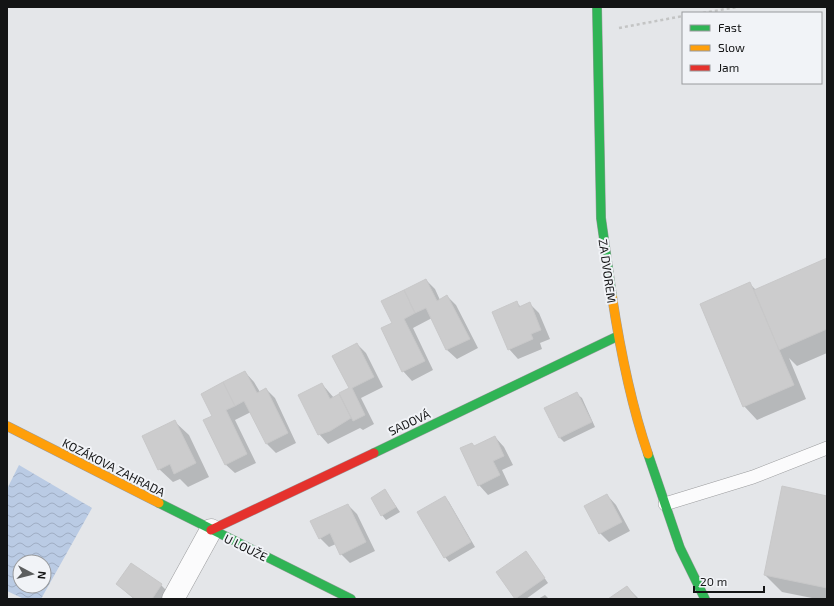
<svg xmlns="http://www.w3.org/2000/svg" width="834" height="606" font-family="'Exo 2',sans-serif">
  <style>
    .water { fill: url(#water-waves); fill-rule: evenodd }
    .shadow { fill: #0003 }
    .building { fill: #cccccd; stroke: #c8c8c9 }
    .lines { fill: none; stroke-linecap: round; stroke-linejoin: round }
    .lane-casing { stroke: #9b9c9e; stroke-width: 14 }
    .street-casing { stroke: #9b9c9e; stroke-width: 23 }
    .fast-casing { stroke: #9b9c9e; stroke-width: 10 }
    .slow-casing { stroke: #9b9c9e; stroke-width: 10 }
    .jam-casing { stroke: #9b9c9e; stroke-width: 10 }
    .path { stroke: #c3c4c4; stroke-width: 2.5; stroke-dasharray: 3 3; stroke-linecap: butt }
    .lane { stroke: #fbfbfc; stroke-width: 13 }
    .street { stroke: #fbfbfc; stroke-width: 22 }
    .fast { stroke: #30b455; stroke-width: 9 }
    .slow { stroke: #ff9f0a; stroke-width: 9 }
    .jam { stroke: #e5322d; stroke-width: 9 }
    .labels { text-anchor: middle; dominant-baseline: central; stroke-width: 4; stroke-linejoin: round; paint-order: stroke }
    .street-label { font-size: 12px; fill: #131415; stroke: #f1f3f7 }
  </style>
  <defs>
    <pattern id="water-waves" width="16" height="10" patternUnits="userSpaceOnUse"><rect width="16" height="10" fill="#bacbe4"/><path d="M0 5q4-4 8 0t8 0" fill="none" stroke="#9fadc3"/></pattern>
  </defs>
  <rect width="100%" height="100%" fill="#e4e6e9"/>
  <!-- water -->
  <path class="water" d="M19,465L92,508L41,599H24L7,591V489ZM20,562H44V586H20Z"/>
  <!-- shadow -->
  <path class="shadow" d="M827,260V353L797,366L789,358L806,399L757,420L744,406L750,284L756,290Z
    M426,280L435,289L440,300L447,296L456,305L478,348L457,359L447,350L432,318L413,328L433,370L412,381L403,371L393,323Z
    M517,303L521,307L530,304L539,313L550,339L540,343L542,349L518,359L509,349Z
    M357,344L366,353L383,387L361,398L374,424L363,430L360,428L328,444L319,434L322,384L334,398L350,388Z
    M245,372L254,382L260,392L266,389L275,398L296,443L276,453L267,444L251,412L235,420L256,463L235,473L225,464L213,416Z
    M577,394L582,398L595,427L564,442L560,438Z
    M175,422L189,435L209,477L188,487L180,479L173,482L159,469Z
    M495,437L504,447L513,465L502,470L509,485L488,495L479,485Z
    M385,490L400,512L386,520L382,515Z
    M607,495L616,505L630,531L609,542L600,533Z
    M445,497L449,502L475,547L449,562L445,557Z
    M827,497V599H817L782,592L765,575Z
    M348,505L357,514L375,551L350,563L341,554L336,544L329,547L320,538Z
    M530,557L548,583L526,599H516L497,572Z
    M131,564L161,585L170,594L167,599H134L127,593L118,584Z
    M627,587L639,599H610Z
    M545,595L549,599H538Z"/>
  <!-- building -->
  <path class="building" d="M827,258V329L779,350L754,290Z
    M426,279L437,301L447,295L470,339L446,350L426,308L415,313L404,290Z
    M750,282L794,385L743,407L700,304Z
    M404,290L415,313L404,319L425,361L402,372L381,328L392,323L381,301Z
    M517,301L519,307L530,302L541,330L531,334L533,339L508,350L492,312Z
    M357,343L374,377L352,388L365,415L353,421L339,393L349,388L332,356Z
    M245,371L257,393L266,388L288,433L266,444L244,401L235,406L223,382Z
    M223,382L235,406L226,410L247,454L225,465L203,420L212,416L201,394Z
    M322,383L330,399L339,394L351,418L330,431L318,435L298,395Z
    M577,392L592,422L559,438L544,408Z
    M175,420L196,463L174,474L170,464L158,470L142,436Z
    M495,436L504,456L493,461L500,475L478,486L460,448L472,443L474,446Z
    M782,486L827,496V588L764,575Z
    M385,489L396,507L381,516L371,498Z
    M607,494L622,522L599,534L584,506Z
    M445,496L471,542L444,558L417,512Z
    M348,504L366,542L340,555L330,533L319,539L310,521Z
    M526,551L545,578L515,599L496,572Z
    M131,563L162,584L152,599H135L116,584Z
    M627,586L637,599H608Z"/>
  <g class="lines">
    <defs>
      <path id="lane" d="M665,504L753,477L827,448"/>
      <path id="street" d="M173,599L211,530"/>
      <path id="fast" d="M597,7L601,218L612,296
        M374,453L618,336
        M648,454L680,548L705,599
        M159,503L351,599"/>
      <path id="slow" d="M612,296C620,349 631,404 648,454
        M7,426L159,503"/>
      <path id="jam" d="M211,530L374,453"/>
    </defs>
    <!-- lane casing -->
    <use href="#lane" class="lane-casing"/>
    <!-- street casing -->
    <use href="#street" class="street-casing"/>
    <!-- fast casing -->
    <use href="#fast" class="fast-casing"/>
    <!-- slow casing -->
    <use href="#slow" class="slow-casing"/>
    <!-- jam casing -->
    <use href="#jam" class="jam-casing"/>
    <!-- path -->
    <path class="path" d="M703,13L737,7
      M619,28L683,16"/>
    <!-- lane -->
    <use href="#lane" class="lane"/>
    <!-- street -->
    <use href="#street" class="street"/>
    <!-- fast -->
    <use href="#fast" class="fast"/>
    <!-- slow -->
    <use href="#slow" class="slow"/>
    <!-- jam -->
    <use href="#jam" class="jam"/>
  </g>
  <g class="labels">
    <!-- street labels -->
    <g class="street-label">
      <text transform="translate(608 271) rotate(82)">ZA DVOREM</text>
      <text transform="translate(409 422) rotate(-25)">SADOVÁ</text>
      <text transform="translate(114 467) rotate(27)">KOZÁKOVA ZAHRADA</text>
      <text transform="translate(246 547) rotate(26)">U LOUŽE</text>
    </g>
  </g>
  <!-- border -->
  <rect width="834" height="606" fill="none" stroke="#131415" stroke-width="16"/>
  <!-- legend -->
  <rect x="682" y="12" width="140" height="72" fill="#f1f3f7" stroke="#989a9d"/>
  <rect x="690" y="25" width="20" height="6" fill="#30b455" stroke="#989a9d"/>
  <text x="718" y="32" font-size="12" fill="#131415">Fast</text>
  <rect x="690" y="45" width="20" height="6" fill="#ff9f0a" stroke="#989a9d"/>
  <text x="718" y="52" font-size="12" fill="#131415">Slow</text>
  <rect x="690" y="65" width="20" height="6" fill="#e5322d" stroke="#989a9d"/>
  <text x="718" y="72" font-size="12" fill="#131415">Jam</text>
  <!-- north arrow -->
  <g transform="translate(32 574) rotate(97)"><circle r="19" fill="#f1f3f7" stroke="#989a9d"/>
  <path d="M0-3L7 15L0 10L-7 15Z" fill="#5c5e5f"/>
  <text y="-6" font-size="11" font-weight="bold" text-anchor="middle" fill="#131415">N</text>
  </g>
  <!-- scale -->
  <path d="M694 586v6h70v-6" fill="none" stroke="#131415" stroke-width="2"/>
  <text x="700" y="586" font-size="12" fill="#131415" stroke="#f1f3f7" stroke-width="3" paint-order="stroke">20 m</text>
</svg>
